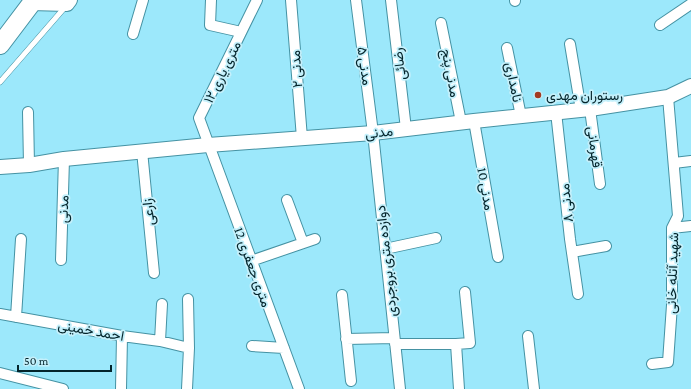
<svg xmlns="http://www.w3.org/2000/svg" width="691" height="389" font-family="'Crimson Pro',Vazirmatn,serif">
  <style>
    .lines { fill: none; stroke-linecap: round; stroke-linejoin: round }
    .lane-casing { stroke: #4592a3; stroke-width: 6 }
    .street-casing { stroke: #4592a3; stroke-width: 12 }
    .secondary-casing { stroke: #4592a3; stroke-width: 16 }
    .highway-casing { stroke: #4592a3; stroke-width: 20 }
    .lane { stroke: #fff; stroke-width: 5 }
    .street { stroke: #fff; stroke-width: 10 }
    .secondary { stroke: #fff; stroke-width: 14 }
    .highway { stroke: #fff; stroke-width: 18 }
    .poi-dot { fill: #a33a21; stroke: #c4f0fb; stroke-width: 1.5 }
    .labels { text-anchor: middle; dominant-baseline: central; stroke-width: 3.5; stroke-linejoin: round; paint-order: stroke }
    .street-label { font-size: 14px; fill: #03242b; stroke: #c4f0fb }
    .poi-label { font-size: 14px; fill: #03242b; stroke: #c4f0fb; text-anchor: start }
  </style>
  <rect width="100%" height="100%" fill="#9ce8fb"/>
  <g class="lines">
    <defs>
      <path id="lane" d="M0,82L66,6"/>
      <path id="street" d="M211,0L210,25L241,32
        M257,0L199,118L299,389
        M291,0L302,138
        M356,0L373,133L400,389
        M391,0L406,129
        M515,0V1
        M441,23L461,122
        M660,25L691,4
        M133,34L143,0
        M570,44L581,110
        M507,48L521,116
        M590,109L600,184
        M28,112L29,165
        M556,112L570,239L578,294
        M474,121L498,257
        M142,151L154,273
        M674,163L691,161
        M287,200L303,243
        M672,228L691,226
        M385,249L436,238
        M572,252L606,246
        M61,260L64,159
        M251,261L315,239
        M342,295L351,381
        M188,299L189,348
        M0,314L122,336L160,341L189,348L187,389
        M16,317L21,239
        M528,336L534,389
        M346,339L394,338
        M160,341L162,304
        M395,344H456L459,389
        M456,344L470,343L465,292
        M252,346L284,348
        M652,364L668,362L672,305V228L678,216L668,97
        M0,373L63,389
        M121,389L122,336"/>
      <path id="secondary" d="M31,3L67,4L70,0
        M0,167L29,165L64,159L208,145L373,133L474,121L590,109L668,97L691,86"/>
      <path id="highway" d="M0,45L34,0"/>
    </defs>
    <!-- lane casing -->
    <use href="#lane" class="lane-casing"/>
    <!-- street casing -->
    <use href="#street" class="street-casing"/>
    <!-- secondary casing -->
    <use href="#secondary" class="secondary-casing"/>
    <!-- highway casing -->
    <use href="#highway" class="highway-casing"/>
    <!-- lane -->
    <use href="#lane" class="lane"/>
    <!-- street -->
    <use href="#street" class="street"/>
    <!-- secondary -->
    <use href="#secondary" class="secondary"/>
    <!-- highway -->
    <use href="#highway" class="highway"/>
  </g>
  <!-- markers -->
  <circle class="poi-dot" cx="538" cy="95" r="4"/>
  <g class="labels">
    <!-- street labels -->
    <g class="street-label">
      <text transform="translate(399 64) rotate(-97)">رضائی</text>
      <text transform="translate(365 66) rotate(82)">مدنی ۵</text>
      <text transform="translate(296 69) rotate(-94)">مدنی ۲</text>
      <text transform="translate(222 72) rotate(-64)">۱۲ متری یاری</text>
      <text transform="translate(451 73) rotate(79)">مدنی پنج</text>
      <text transform="translate(514 82) rotate(78)">نامداری</text>
      <text transform="translate(379 132) rotate(-6)">مدنی</text>
      <text transform="translate(595 147) rotate(82)">قهرمانی</text>
      <text transform="translate(486 189) rotate(80)">مدنی 10</text>
      <text transform="translate(566 203) rotate(-96)">مدنی ۸</text>
      <text transform="translate(63 209) rotate(-88)">مدنی</text>
      <text transform="translate(148 212) rotate(-96)">زارعی</text>
      <text transform="translate(386 261) rotate(-96)">دوازده متری بروجردی</text>
      <text transform="translate(253 267) rotate(70)">12 متری جعفری</text>
      <text transform="translate(672 273) rotate(-88)">شهید آتله خانی</text>
      <text transform="translate(91 330) rotate(10)">احمد خمینی</text>
    </g>
    <!-- poi labels -->
    <g class="poi-label">
      <text x="546" y="95">رستوران مهدی</text>
    </g>
  </g>
  <!-- scale -->
  <path d="M18 365v6h93v-6" fill="none" stroke="#03242b" stroke-width="2"/>
  <text x="24" y="365" font-size="12" fill="#03242b" stroke="#c4f0fb" stroke-width="3" paint-order="stroke">50 m</text>
</svg>
